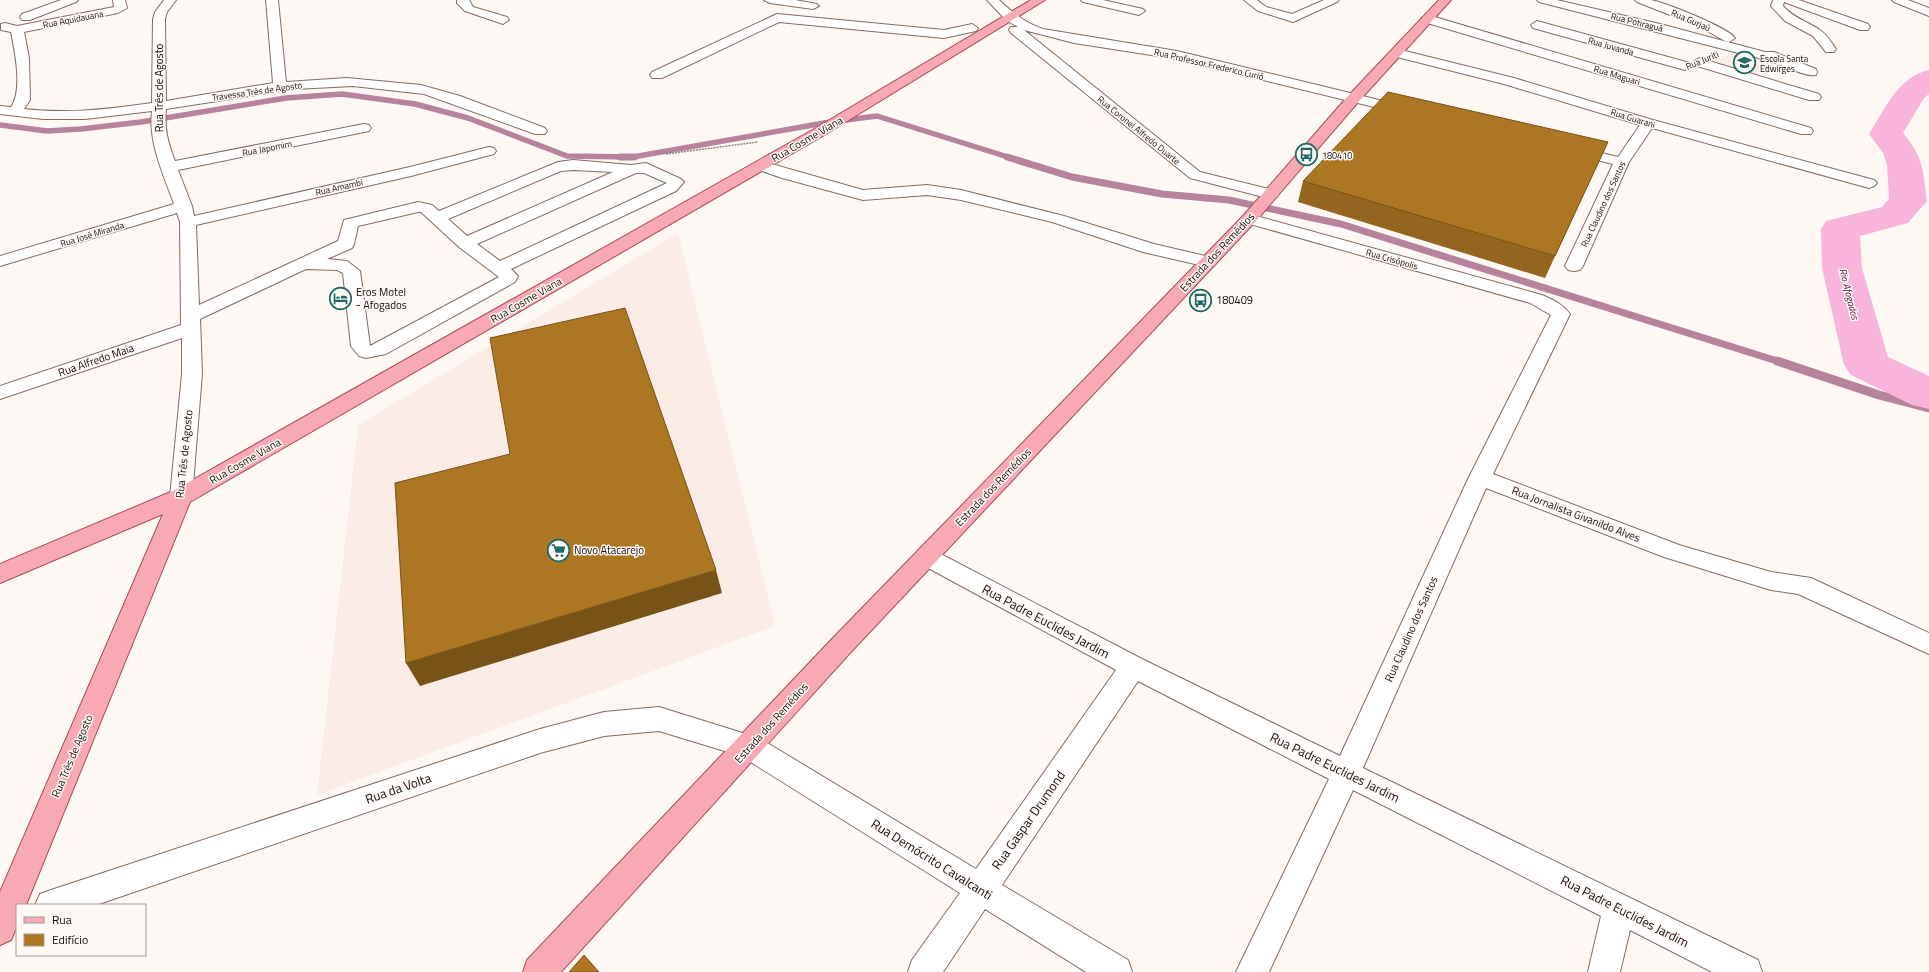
<svg xmlns="http://www.w3.org/2000/svg" width="1929" height="972" font-family="'Titillium Web',sans-serif">
  <style>
    .built { fill: #fcece6 }
    .lines { fill: none; stroke-linecap: round; stroke-linejoin: round }
    .stream-far2 { stroke: #b6829c; stroke-width: 5.5 }
    .stream-far1 { stroke: #b6829c; stroke-width: 7 }
    .stream { stroke: #b6829c; stroke-width: 9 }
    .river { fill: #f9b4db; fill-rule: evenodd }
    .minor-casing { stroke: #856b61; stroke-width: 2 }
    .major-casing { stroke: #a64e58; stroke-width: 2 }
    .path { stroke: #8e8683; stroke-width: 1.5; stroke-dasharray: 2 1; stroke-linecap: butt }
    .minor { fill: #fff; fill-rule: evenodd }
    .major { fill: #f8a9b4; fill-rule: evenodd }
    .wall { fill: #94651e }
    .shaded-wall { fill: #785318 }
    .building { fill: #ac7623; stroke: #785318 }
    .labels { text-anchor: middle; dominant-baseline: central; stroke-width: 3; stroke-linejoin: round; paint-order: stroke }
    .far-street-label { font-size: 9px; fill: #180e0a; stroke: #fef8f5 }
    .far-poi-label { font-size: 9px; fill: #180e0a; stroke: #fef8f5; text-anchor: start }
    .far-water-label { font-size: 10px; font-style: italic; fill: #500539; stroke: #fef8f5 }
    .street-label { font-size: 11px; fill: #180e0a; stroke: #fef8f5 }
    .poi-label { font-size: 11px; fill: #180e0a; stroke: #fef8f5; text-anchor: start }
    .near-street-label { font-size: 13px; fill: #180e0a; stroke: #fef8f5 }
  </style>
  <rect width="100%" height="100%" fill="#fef8f5"/>
  <!-- built -->
  <path class="built" d="M1733,53H1742L1773,64L1756,74L1719,64L1716,61Z
    M678,233L775,626L317,795L358,425Z"/>
  <g class="lines">
    <!-- stream-far2 -->
    <path class="stream-far2" d="M0,125L47,131L81,129L141,122L286,98L342,94L415,104L468,118L567,156L633,157L830,122L877,116L1011,158"/>
    <!-- stream-far1 -->
    <path class="stream-far1" d="M620,157H634
      M1007,157L1072,177L1162,194L1229,200L1341,224L1780,362"/>
    <!-- stream -->
    <path class="stream" d="M1777,361L1879,395L1929,408"/>
    <!-- river -->
    <path class="river" d="M1929,70V94L1924,98L1903,133C1924,158 1923,171 1927,201L1908,223L1860,236L1862,268L1888,357L1929,376V409L1912,405L1851,375L1844,365L1822,268L1821,229L1826,221L1882,207L1889,199L1887,165L1883,153L1869,134C1885,109 1898,77 1929,70Z"/>
    <defs>
      <path id="minor" d="M61,0H78L76,2L30,20H22L20,17L22,14Z
        M113,0H125L127,8L118,13L24,32L29,58L30,100L24,109C67,114 110,109 152,103L153,19L155,12L164,0H176L167,12L165,19L166,101L273,83L266,0H278L286,82L347,78L421,85L460,96L545,128L547,131L545,134H535L424,94L353,86L294,89L166,109C164,129 168,143 175,161L364,124L369,125L371,128L369,131L364,132L178,170L192,206L194,216L410,167L489,147L494,148L496,151L494,154L411,176L196,225L199,305L338,241L344,220L418,202L432,205L439,211L558,162L573,160L631,165L646,163L681,179L684,182L676,191L511,269L518,276L515,282L386,354L366,358L359,356L351,346L343,273L337,270L306,269L200,319L202,374L192,497L189,503L181,505L173,503L170,497L182,374V338L0,399V386L181,325L180,222L177,213L0,266V256L174,204C164,175 148,143 152,111L85,119H43L0,114V106L11,107C23,90 15,52 11,32L1,30V24L5,23L17,26L114,7ZM573,170L613,172L467,236L448,219L561,171ZM636,173H644L667,183L500,261L477,244ZM418,212H421L459,247L499,277L370,346L360,271L347,261L327,259L352,248L354,244L358,226Z
        M457,0H469L473,7L507,17L509,20L503,24L465,11L457,3Z
        M764,0H795L817,4L819,6L813,9L770,3Z
        M987,0H999C1013,13 1025,23 1043,29L1177,51L1412,108L1414,111L1412,114L1407,115L1177,59L1074,43L1024,30L1200,172L1277,191L1279,194L1277,197L1271,199L1190,178L1011,33L1009,30L1011,27H1018L1006,20Z
        M1081,0H1103L1143,9L1145,11L1139,15L1083,2Z
        M1244,0H1257L1266,7L1292,14L1324,0H1339L1337,2L1293,22L1258,11Z
        M1537,0H1557L1660,24L1765,52H1774L1816,69L1817,72L1816,75C1805,77 1782,65 1770,61C1693,41 1616,22 1539,2Z
        M1635,0C1640,0 1646,0 1651,0C1664,2 1729,28 1735,38L1729,42L1725,41L1698,26L1637,2Z
        M1773,0H1799L1868,24L1870,27L1868,30H1860L1784,2L1783,6C1793,18 1807,21 1820,30C1827,35 1831,42 1836,49L1834,52H1826L1813,36L1785,21L1771,6Z
        M1892,0H1908L1929,8V16L1894,2Z
        M777,14L944,30L972,24L978,28L976,31L944,38L779,22L662,78H652L650,75L652,72Z
        M1428,15L1811,128L1813,131L1811,134H1801L1424,22L1422,19L1424,16Z
        M1537,21L1690,63L1691,66L1685,70L1533,28L1531,25Z
        M1397,49L1514,78L1653,120L1874,180L1877,183L1874,186L1869,188L1652,128L1629,162L1583,266L1580,270L1574,271L1568,270L1565,266L1613,164L1568,153L1566,150L1568,147L1573,146L1618,157L1640,125L1504,84L1393,56L1391,53Z
        M1699,58L1819,94L1821,97L1819,100H1809L1694,65L1693,62Z
        M761,161L863,190L927,185L961,190L1064,216L1154,244L1214,258L1217,262L1214,266L1208,267L1143,252L1052,222L961,200L927,195L863,200L782,178L756,169L753,166L756,163Z
        M1249,214L1542,295C1553,300 1563,304 1570,314L1493,474L1679,545L1771,572L1811,578L1929,633V654L1798,594L1771,590L1664,557L1486,488L1363,768L1758,960L1762,972H1712L1630,930L1620,972H1588L1601,916L1353,790L1269,972H1236L1329,779L1138,681L1002,885L1128,960L1132,972H1086L985,909L943,972H908L912,960L960,893L741,756L659,731L604,736L540,753L96,905H35L40,894L51,890L540,729L604,712L659,707L749,735L759,738L976,869L1116,670L919,563L915,557L919,551L927,548L935,551L1142,659L1340,756L1469,477L1551,315L1530,303L1243,222L1241,219L1243,216Z"/>
      <path id="major" d="M1031,0H1045L826,134L190,502L26,905H17V926L11,940L0,945V892L163,514L0,583V564L173,491L816,128Z
        M1439,0H1451L1359,101L1255,222L850,653L561,972H523L527,960L832,639L1243,216L1349,95Z"/>
    </defs>
    <!-- minor casing -->
    <use href="#minor" class="minor-casing"/>
    <!-- major casing -->
    <use href="#major" class="major-casing"/>
    <!-- path -->
    <path class="path" d="M666,154L758,142"/>
    <!-- minor -->
    <use href="#minor" class="minor"/>
    <!-- major -->
    <use href="#major" class="major"/>
  </g>
  <!-- wall -->
  <path class="wall" d="M1598,163L1545,278L1298,202L1303,181Z"/>
  <!-- shaded-wall -->
  <path class="shaded-wall" d="M716,570L722,593L420,686L406,663Z"/>
  <!-- building -->
  <path class="building" d="M1388,92L1608,142L1555,256L1303,181Z
    M625,308L716,570L406,663L395,483L510,454L490,338Z
    M584,955L599,972H569Z"/>
  <!-- icons -->
  <defs>
    <symbol id="school-ring" viewBox="-11 -11 22 22"><circle r="9.5" fill="#fef8f5" stroke="#1d6965" stroke-width="1.5"/><path d="M0-5L7-2L0 1L-7-2ZM-4 1L0 2.5L4 1V4Q0 6-4 4Z" fill="#1d6965"/></symbol>
    <symbol id="bus-ring" viewBox="-11 -11 22 22"><circle r="9.5" fill="#fef8f5" stroke="#1d6965" stroke-width="1.5"/><path d="M-5-6H5V4H4V6H2V4H-2V6H-4V4H-5ZM-3.5-4V0h7V-4ZM-3.5 1.2v1.5H-2V1.2ZM2 1.2v1.5H3.5V1.2Z" fill="#1d6965"/></symbol>
    <symbol id="hotel-ring" viewBox="-11 -11 22 22"><circle r="9.5" fill="#fef8f5" stroke="#1d6965" stroke-width="1.5"/><path d="M-6-4.5h1.5V1H6V5H4.5V3h-9V5H-6ZM-4 0a1.8 1.8 0 1 1 3.6 0ZM.5 0V-2.5h3Q6-2.5 6 0Z" fill="#1d6965"/></symbol>
    <symbol id="supermarket-ring" viewBox="-11 -11 22 22"><circle r="9.5" fill="#fef8f5" stroke="#1d6965" stroke-width="1.5"/><path d="M-6-5.5h2.5l.6 2H6L4.5 2H-2.5L-4.4-4H-6ZM-1.5 3.2a1.3 1.3 0 1 0 .1 0ZM3 3.2a1.3 1.3 0 1 0 .1 0Z" fill="#1d6965"/></symbol>
  </defs>
  <g fill-rule="evenodd">
    <use href="#school-ring" x="1732" y="50" width="25" height="25"/>
    <use href="#bus-ring" x="1294" y="142" width="25" height="25"/>
    <use href="#hotel-ring" x="328" y="286" width="25" height="25"/>
    <use href="#bus-ring" x="1188" y="288" width="25" height="25"/>
    <use href="#supermarket-ring" x="546" y="538" width="25" height="25"/>
  </g>
  <g class="labels">
    <!-- far-street labels -->
    <g class="far-street-label">
      <text transform="translate(73 19) rotate(-11)">Rua Aquidauana</text>
      <text transform="translate(1691 20) rotate(23)">Rua Gurjaú</text>
      <text transform="translate(1637 22) rotate(14)">Rua Potiraguá</text>
      <text transform="translate(1611 46) rotate(16)">Rua Juvanda</text>
      <text transform="translate(1702 60) rotate(-23)">Rua Juriti</text>
      <text transform="translate(1209 64) rotate(13)">Rua Professor Frederico Curió</text>
      <text transform="translate(1617 75) rotate(17)">Rua Maguari</text>
      <text transform="translate(257 91) rotate(-8)">Travessa Três de Agosto</text>
      <text transform="translate(1633 118) rotate(17)">Rua Guarani</text>
      <text transform="translate(1139 130) rotate(39)">Rua Coronel Alfredo Duarte</text>
      <text transform="translate(267 148) rotate(-11)">Rua Japomim</text>
      <text transform="translate(339 187) rotate(-13)">Rua Amambi</text>
      <text transform="translate(1603 204) rotate(-65)">Rua Claudino dos Santos</text>
      <text transform="translate(92 234) rotate(-17)">Rua José Miranda</text>
      <text transform="translate(1392 259) rotate(16)">Rua Crisópolis</text>
    </g>
    <!-- far-poi labels -->
    <g class="far-poi-label">
      <text x="1760" y="58">Escola Santa<tspan x="1760" dy="10">Edwirges</tspan></text>
      <text x="1322" y="155">180410</text>
    </g>
    <!-- far-water labels -->
    <g class="far-water-label">
      <text transform="translate(1849 294) rotate(76)">Rio Afogados</text>
    </g>
    <!-- street labels -->
    <g class="street-label">
      <text transform="translate(159 88) rotate(-90)">Rua Três de Agosto</text>
      <text transform="translate(807 139) rotate(-30)">Rua Cosme Viana</text>
      <text transform="translate(1217 252) rotate(-47)">Estrada dos Remédios</text>
      <text transform="translate(526 300) rotate(-30)">Rua Cosme Viana</text>
      <text transform="translate(96 360) rotate(-19)">Rua Alfredo Maia</text>
      <text transform="translate(184 454) rotate(-84)">Rua Três de Agosto</text>
      <text transform="translate(245 461) rotate(-30)">Rua Cosme Viana</text>
      <text transform="translate(993 487) rotate(-46)">Estrada dos Remédios</text>
      <text transform="translate(1576 514) rotate(21)">Rua Jornalista Givanildo Alves</text>
      <text transform="translate(1411 629) rotate(-66)">Rua Claudino dos Santos</text>
      <text transform="translate(771 723) rotate(-48)">Estrada dos Remédios</text>
      <text transform="translate(72 756) rotate(-67)">Rua Três de Agosto</text>
    </g>
    <!-- poi labels -->
    <g class="poi-label">
      <text x="356" y="292">Eros Motel<tspan x="356" dy="13">- Afogados</tspan></text>
      <text x="1216" y="300">180409</text>
      <text x="574" y="550">Novo Atacarejo</text>
    </g>
    <!-- near-street labels -->
    <g class="near-street-label">
      <text transform="translate(1046 621) rotate(28)">Rua Padre Euclides Jardim</text>
      <text transform="translate(1335 767) rotate(26)">Rua Padre Euclides Jardim</text>
      <text transform="translate(398 788) rotate(-19)">Rua da Volta</text>
      <text transform="translate(1028 820) rotate(-55)">Rua Gaspar Drumond</text>
      <text transform="translate(932 859) rotate(32)">Rua Demócrito Cavalcanti</text>
      <text transform="translate(1625 911) rotate(27)">Rua Padre Euclides Jardim</text>
    </g>
  </g>
  <!-- legend -->
  <rect x="16" y="904" width="130" height="52" fill="#fef8f5" stroke="#a29a97"/>
  <rect x="24" y="917" width="20" height="6" fill="#f8a9b4" stroke="#a29a97"/>
  <text x="52" y="924" font-size="12" fill="#180e0a">Rua</text>
  <rect x="24" y="934" width="20" height="12" fill="#ac7623" stroke="#a29a97"/>
  <text x="52" y="944" font-size="12" fill="#180e0a">Edifício</text>
</svg>
